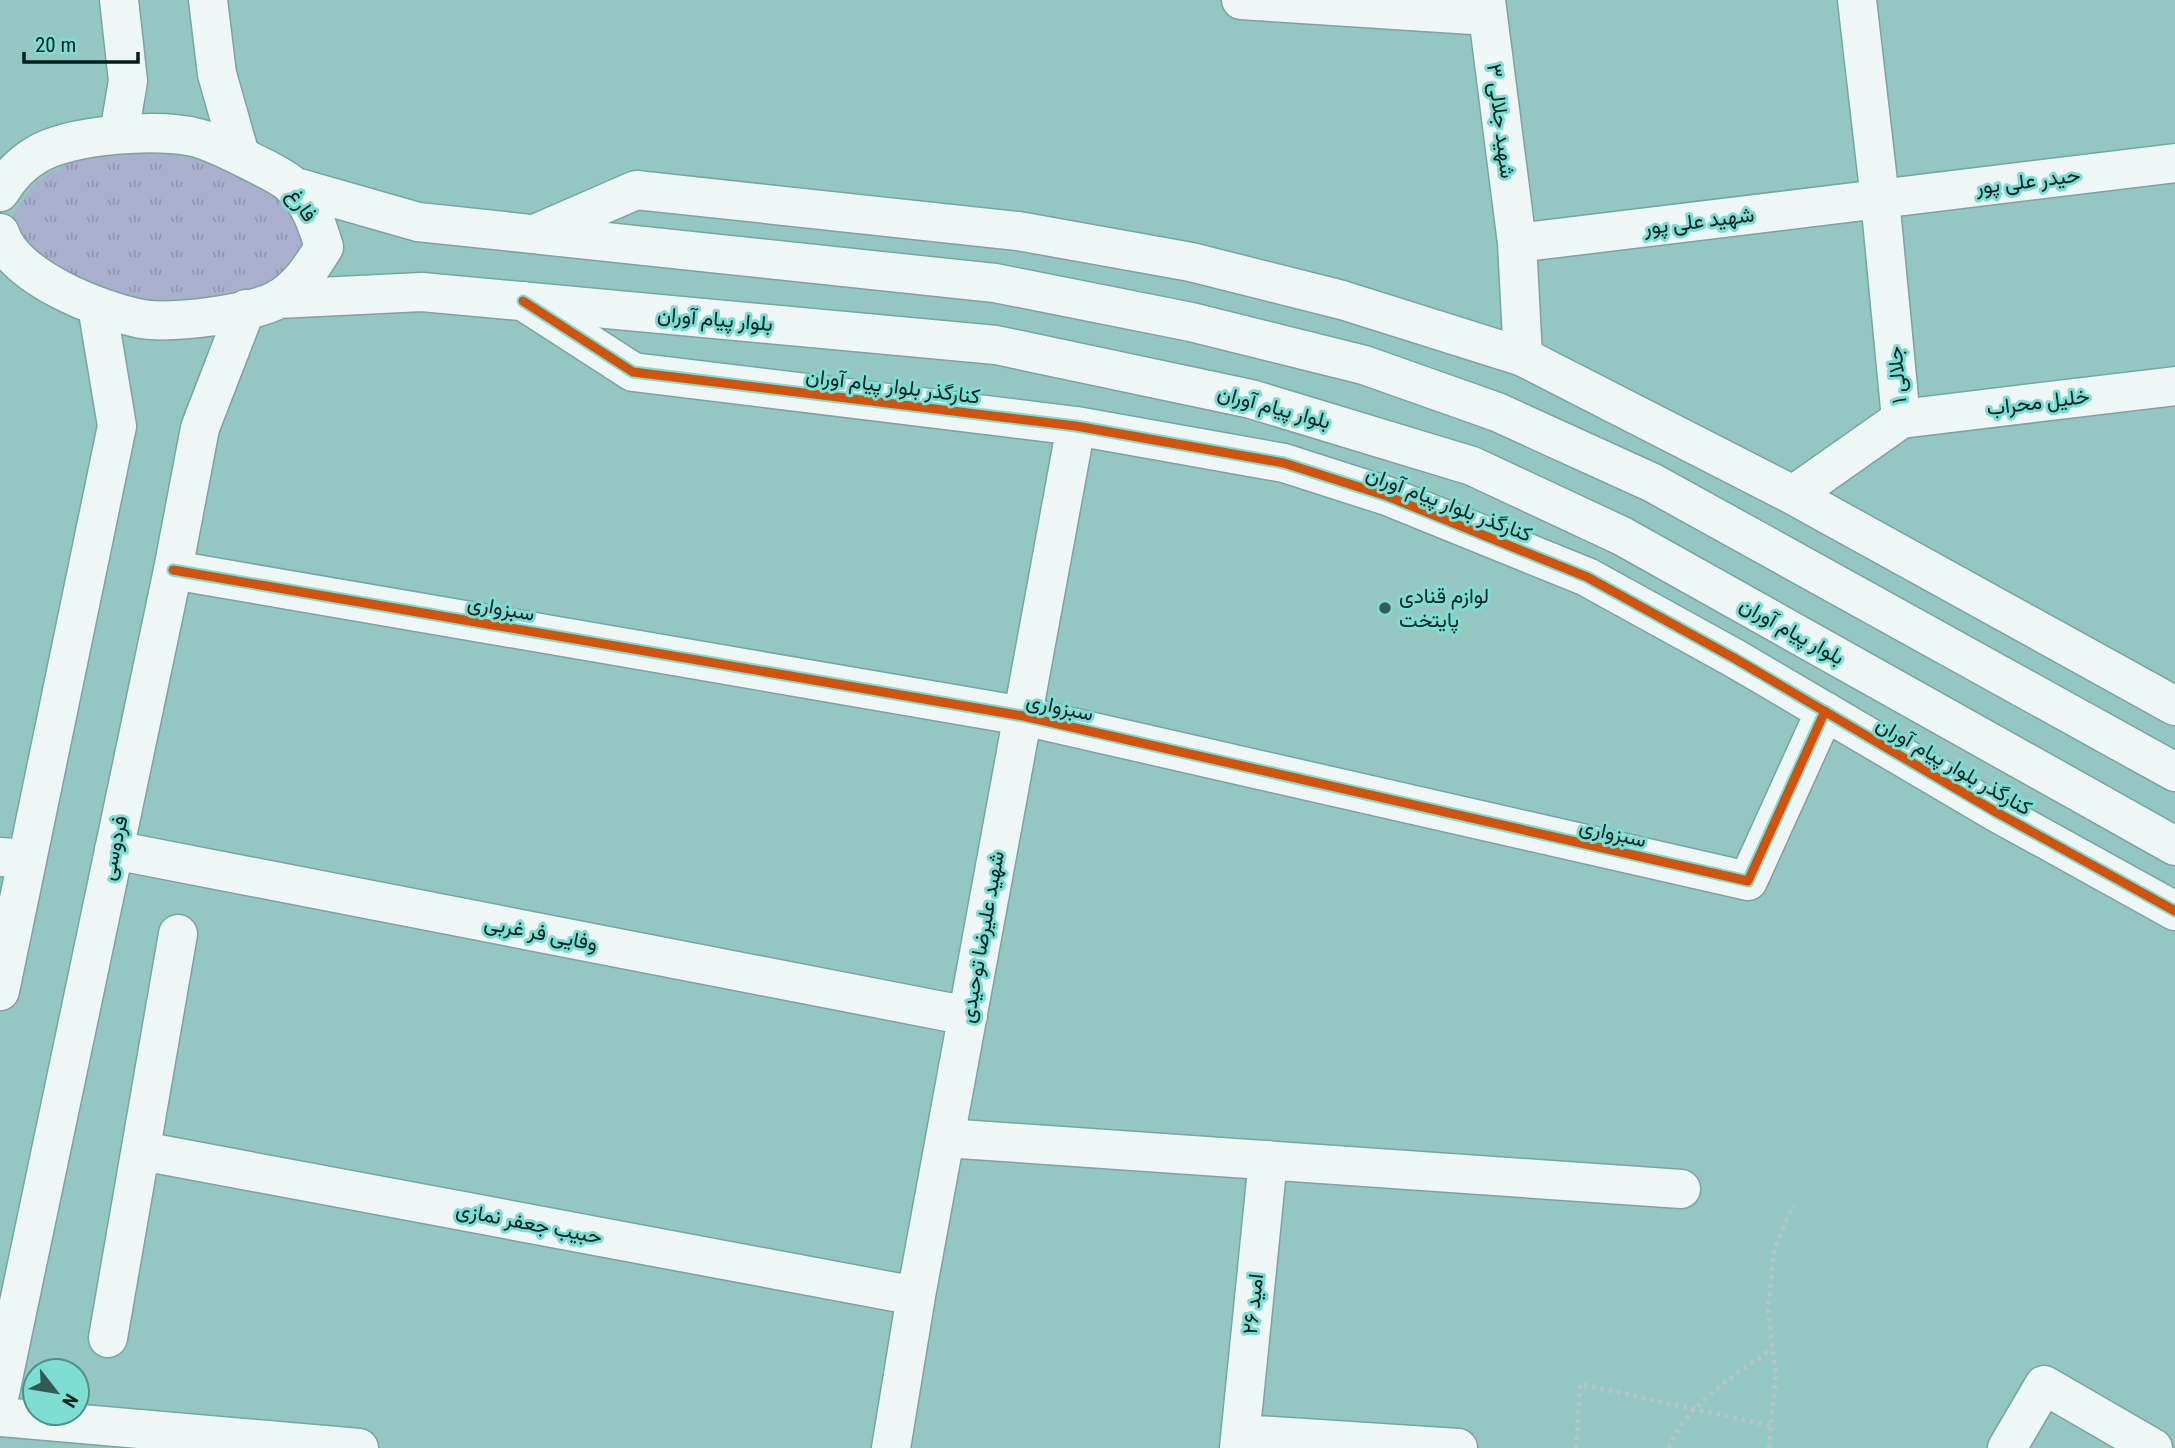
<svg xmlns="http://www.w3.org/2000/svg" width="2175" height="1448" font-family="'Roboto Condensed',Vazirmatn,sans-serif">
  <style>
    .grass { fill: url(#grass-tufts) }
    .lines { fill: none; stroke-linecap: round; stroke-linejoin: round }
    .street-casing { stroke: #7aa4a0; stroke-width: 41 }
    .secondary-casing { stroke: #7aa4a0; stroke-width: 41 }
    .path { stroke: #b5c5c4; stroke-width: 4.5; stroke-dasharray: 3.5 5; stroke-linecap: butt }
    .street { stroke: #eff7f6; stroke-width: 38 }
    .secondary { stroke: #eff7f6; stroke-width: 38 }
    .cycleway-casing { stroke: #7eddd3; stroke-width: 13 }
    .cycleway { stroke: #d1530e; stroke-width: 9 }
    .poi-dot { fill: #345a56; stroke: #7eddd3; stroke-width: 2.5 }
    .labels { text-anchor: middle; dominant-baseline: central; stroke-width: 6; stroke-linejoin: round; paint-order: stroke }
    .street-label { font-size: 21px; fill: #011f1c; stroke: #7eddd3 }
    .poi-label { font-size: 21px; fill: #011f1c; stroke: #7eddd3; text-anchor: start }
  </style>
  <defs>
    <pattern id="grass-tufts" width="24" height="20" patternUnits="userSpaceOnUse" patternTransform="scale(1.75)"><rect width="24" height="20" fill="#a9b0ce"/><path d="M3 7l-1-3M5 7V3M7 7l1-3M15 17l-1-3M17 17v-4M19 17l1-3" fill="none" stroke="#9097b0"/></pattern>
  </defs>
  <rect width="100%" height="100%" fill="#94c7c2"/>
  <!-- grass -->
  <path class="grass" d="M172,147L252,179L286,204L304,246L276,283L228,295L157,302L116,292L74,277L30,250L12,216L36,182L78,158Z"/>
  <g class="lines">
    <defs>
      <path id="street" d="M1241,0L1488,16
        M1486,0L1517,243L1523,357
        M1857,0L1880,199L1901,419
        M535,234L636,190L1018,231L1191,262L1342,300L1523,357L1793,495L2175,706
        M1517,243L2175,163
        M523,301L633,372L1076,426L1284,463L1387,496L1587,577L1734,658L1996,812L2175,911
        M1793,495L1901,419L2175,386
        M173,570L1023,716L1748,881L1825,711
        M114,850L968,1016
        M0,857L27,859
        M945,1138L1681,1189
        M142,1151L916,1296
        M108,1338L178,934
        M1241,1434L1458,1448
        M891,1448L916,1296L1076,426
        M1239,1448L1268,1160
        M2007,1448L2044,1385L2153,1448"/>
      <path id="secondary" d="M119,0L128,81L119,134
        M208,0L217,74L240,155
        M292,186L418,222L995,283L1191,322L1364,365L1497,412L1653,483L2175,772
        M0,192C9,177 21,164 36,155C70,134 160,128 198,138C218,144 238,155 256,164C268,170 283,177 293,186C310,203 317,224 324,247C311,268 300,286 279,299C251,314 173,324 142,319C100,311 13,277 0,233
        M278,299L422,292L996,345L1251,399L1472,466L1622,536L2175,846
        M0,991L117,426L97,306
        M0,1393L173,570L200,428L246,309
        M0,1417L359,1448"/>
    </defs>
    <!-- street casing -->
    <use href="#street" class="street-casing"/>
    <!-- secondary casing -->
    <use href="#secondary" class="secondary-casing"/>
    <!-- path -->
    <path class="path" d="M1576,1448L1580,1384L1771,1426
      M1669,1448C1686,1403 1736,1376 1772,1348
      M1769,1448L1776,1375L1768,1311L1774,1250L1793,1205"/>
    <!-- street -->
    <use href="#street" class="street"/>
    <!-- secondary -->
    <use href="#secondary" class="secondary"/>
    <defs>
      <path id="cycleway" d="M523,301L633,372L1076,426L1284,463L1387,496L1587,577L1734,658L1996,812L2175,911
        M173,570L1023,716L1748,881L1825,711"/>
    </defs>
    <!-- cycleway casing -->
    <use href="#cycleway" class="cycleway-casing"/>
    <!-- cycleway -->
    <use href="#cycleway" class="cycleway"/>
  </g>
  <!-- markers -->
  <circle class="poi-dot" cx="1385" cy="608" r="7"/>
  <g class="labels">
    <!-- street labels -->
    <g class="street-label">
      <text transform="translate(1501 121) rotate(83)">شهید جلالی ۳</text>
      <text transform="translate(2028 181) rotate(-7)">حیدر علی پور</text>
      <text transform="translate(302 205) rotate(55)">فارغ</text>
      <text transform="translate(1699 221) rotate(-7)">شهید علی پور</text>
      <text transform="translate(715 319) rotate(5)">بلوار پیام آوران</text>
      <text transform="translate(1897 375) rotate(-95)">جلالی ۱</text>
      <text transform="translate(893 386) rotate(7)">کنارگذر بلوار پیام آوران</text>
      <text transform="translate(2038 402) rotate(-7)">خلیل محراب</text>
      <text transform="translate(1274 407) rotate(15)">بلوار پیام آوران</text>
      <text transform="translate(1449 504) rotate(21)">کنارگذر بلوار پیام آوران</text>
      <text transform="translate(501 608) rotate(10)">سبزواری</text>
      <text transform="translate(1792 631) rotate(29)">بلوار پیام آوران</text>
      <text transform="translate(1060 707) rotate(12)">سبزواری</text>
      <text transform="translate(1954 766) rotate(30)">کنارگذر بلوار پیام آوران</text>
      <text transform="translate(1613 833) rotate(13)">سبزواری</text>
      <text transform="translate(114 848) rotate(-78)">فردوسی</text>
      <text transform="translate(541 933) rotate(11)">وفایی فر غربی</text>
      <text transform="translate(982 937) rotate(-80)">شهید علیرضا توحیدی</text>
      <text transform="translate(529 1223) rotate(11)">حبیب جعفر نمازی</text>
      <text transform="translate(1253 1304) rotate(-84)">امید ۲۶</text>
    </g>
    <!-- poi labels -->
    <g class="poi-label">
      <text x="1399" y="596">لوازم قنادی<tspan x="1399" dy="24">پایتخت</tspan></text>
    </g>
  </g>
  <!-- north arrow -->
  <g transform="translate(56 1392) rotate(121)"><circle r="33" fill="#7eddd3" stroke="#4c918a" stroke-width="2"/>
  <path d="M0-5L12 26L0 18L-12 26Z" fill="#345a56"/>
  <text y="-10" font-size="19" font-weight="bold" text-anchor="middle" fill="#011f1c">N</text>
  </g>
  <!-- scale -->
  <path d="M24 52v10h114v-10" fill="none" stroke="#011f1c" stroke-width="3.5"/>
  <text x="35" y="52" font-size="21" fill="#011f1c" stroke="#7eddd3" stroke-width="5" paint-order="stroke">20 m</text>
</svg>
